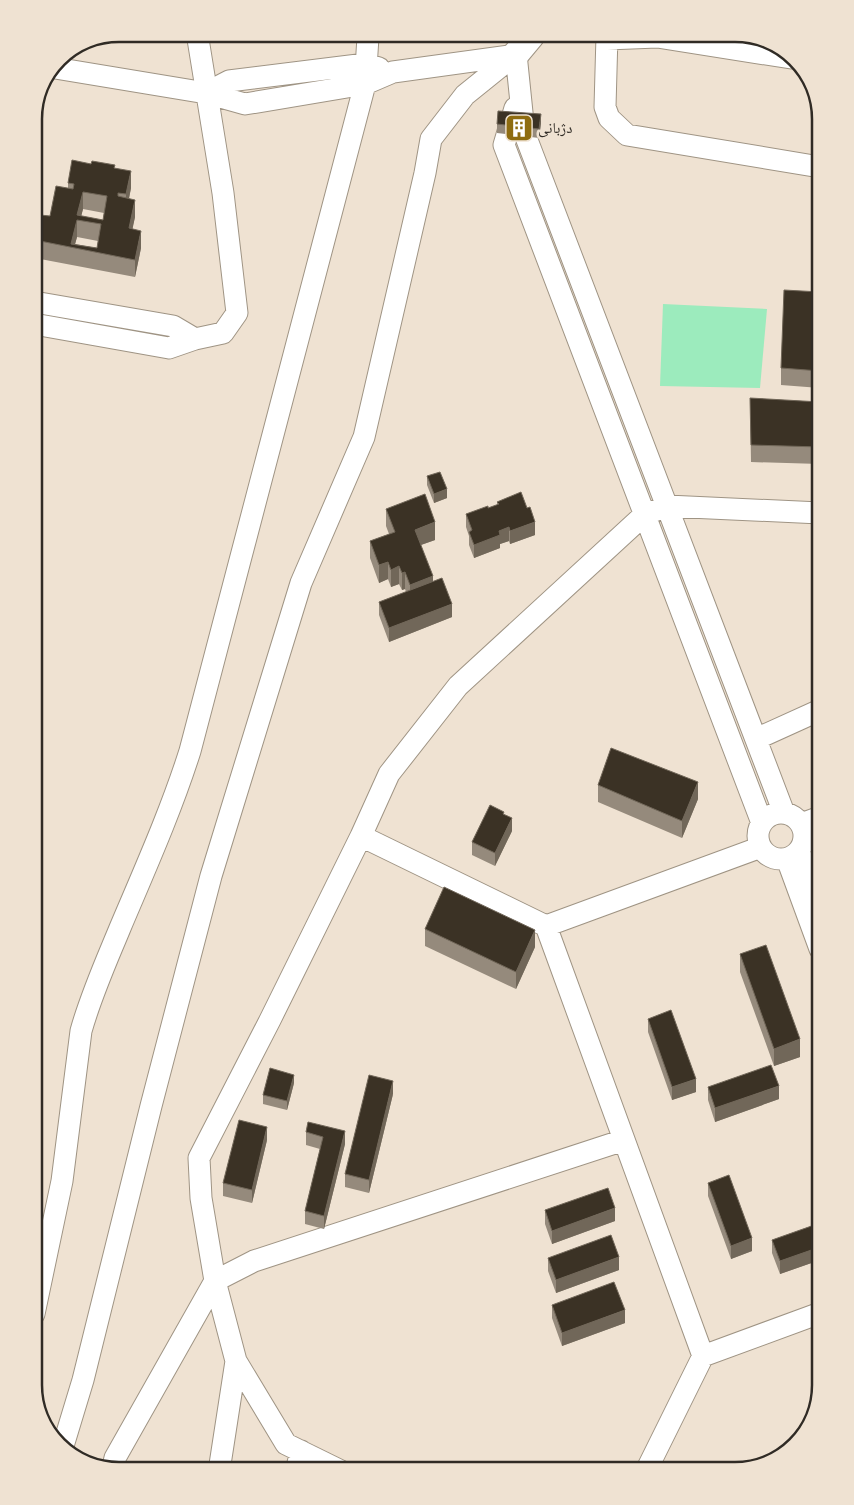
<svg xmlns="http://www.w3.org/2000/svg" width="854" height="1505" font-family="'Source Sans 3','Noto Naskh Arabic',sans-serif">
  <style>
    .green { fill: #9cebbd }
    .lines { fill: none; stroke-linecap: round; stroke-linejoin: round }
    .minor-casing { stroke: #9f9484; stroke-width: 23 }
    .major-casing { stroke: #9f9484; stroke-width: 28 }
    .minor { stroke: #fff; stroke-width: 21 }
    .major { stroke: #fff; stroke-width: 26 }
    .wall { fill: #958a7c; fill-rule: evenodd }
    .shaded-wall { fill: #716759 }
    .building { fill: #3b3225; stroke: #716759; fill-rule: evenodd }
    .labels { text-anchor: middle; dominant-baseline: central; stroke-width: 5; stroke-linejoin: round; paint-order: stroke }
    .poi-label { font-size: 15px; fill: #302b25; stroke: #efe2d2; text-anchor: start }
    .rim { fill: none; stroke: #302b25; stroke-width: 2.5 }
  </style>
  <rect width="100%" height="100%" fill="#efe2d2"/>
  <!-- green -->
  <path class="green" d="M663,304L767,309L760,388L660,386Z"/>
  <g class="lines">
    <defs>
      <path id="minor" d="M607,35L605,107L609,118L627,135L820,167
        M656,35L657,37L791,58
        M607,39L657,37
        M516,54L524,132L784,813
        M55,68L206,93L245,104L365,84L393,72L516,55
        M206,93L229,81L366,64L379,68
        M515,108L504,145L762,823
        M34,302L173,326L195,339
        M34,324L169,348L195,339L223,333L237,313L223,193L198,39
        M756,739L820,710
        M758 836a23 23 0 1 1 46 0a23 23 0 1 1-46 0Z
        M801,824L820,817
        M361,836L270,1020L199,1158L201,1198L215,1281L254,1261L624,1140
        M761,847L546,926L703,1356L820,1313
        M799,851L820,905
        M787,859L820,949
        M546,926L361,836L389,774L458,686L644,515L667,506L820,513
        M215,1281L236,1361L286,1444L341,1471
        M34,1314L62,1181L81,1031C91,995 106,962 120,928C145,869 171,811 190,751L365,84L368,37
        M63,1446L83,1380L151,1106L211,876L301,583L364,437L425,173L431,139L465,95L516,54
        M112,1470L115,1458L215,1281
        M219,1471L236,1361
        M296,1471L301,1451
        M646,1471L703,1356"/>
      <path id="major" d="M516,54L531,36"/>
    </defs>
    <!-- minor casing -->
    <use href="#minor" class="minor-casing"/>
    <!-- major casing -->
    <use href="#major" class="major-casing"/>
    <!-- minor -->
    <use href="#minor" class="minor"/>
    <!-- major -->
    <use href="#major" class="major"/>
  </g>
  <!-- wall -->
  <path class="wall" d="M541,123L539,138L497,133V124Z
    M115,168L131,188L129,199L135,217L132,229L141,248L135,277L35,258V240L68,188V183ZM83,209L104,213L103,220L81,216ZM77,237L98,241L97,248L75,244Z
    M820,292V388L781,385V368Z
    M750,398L820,402V464L751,462Z
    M427,476L447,498L434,503L427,485Z
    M497,502L535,535L510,544L509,541L500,544V548L474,558L469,545V536L466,527V514L488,508L497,505Z
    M386,509L435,540L421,545L433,582L452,617L389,642L379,615V602L406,592L405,589L402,590L399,584L391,587L388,579L379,583L370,558V541L389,534L386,526Z
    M598,785L698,799L682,838L598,802Z
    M512,831L495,866L472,855V842Z
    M425,929L535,947L516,989L425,946Z
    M740,954L800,1057L774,1066L740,972Z
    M648,1019L696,1092L672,1100L648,1032Z
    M294,1083L287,1110L263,1104V1095Z
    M708,1087L779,1099L715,1122L708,1100Z
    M393,1094L369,1193L345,1187V1174Z
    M308,1122L345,1144L324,1229L305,1224V1211L320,1149L306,1145V1132Z
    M267,1140L252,1203L223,1196V1183Z
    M708,1183L752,1251L731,1259L708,1196Z
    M545,1210L615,1221L552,1244L545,1224Z
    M820,1223V1260L780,1274L772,1253V1240Z
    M548,1258L619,1270L556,1293L548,1271Z
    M552,1305L625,1323L562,1346L552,1318Z"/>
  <!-- shaded-wall -->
  <path class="shaded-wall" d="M541,114V123L539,138V129Z
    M131,171V188L126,212V194Z
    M83,192V209L80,221L77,215Z
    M135,200V217L129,246V228Z
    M77,220V237L74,248L71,244Z
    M141,231V248L135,277V260Z
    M447,489V498L434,503V494Z
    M435,522V540L415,547V530Z
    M535,522V535L510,544V531Z
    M509,527V541L500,544V548L474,558V545L499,531Z
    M388,562V579L379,583V565Z
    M399,566V584L391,587V570Z
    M405,572V589L402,590V573Z
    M433,576V594L410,602V585Z
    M452,604V617L389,642V628Z
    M698,782V799L682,838V821Z
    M512,818V831L495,866V853Z
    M535,930V947L516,989V972Z
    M800,1039V1057L774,1066V1049Z
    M294,1075V1083L287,1110V1101Z
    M696,1079V1092L672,1100V1087Z
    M393,1081V1094L369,1193V1180Z
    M779,1086V1099L715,1122V1108Z
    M267,1127V1140L252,1203V1190Z
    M345,1131V1144L324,1229V1216Z
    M615,1208V1221L552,1244V1231Z
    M752,1238V1251L731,1259V1246Z
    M820,1247V1260L780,1274V1261Z
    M619,1257V1270L556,1293V1280Z
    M625,1310V1323L562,1346V1333Z"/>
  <!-- building -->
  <path class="building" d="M498,111L541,114L539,129L497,124Z
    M72,160L91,164L92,161L115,165L114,168L131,171L126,194L118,193V196L135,200L129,228L141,231L135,260L35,240L40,215L50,216L56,186L73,189L74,184L68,183ZM83,192L107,196L103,220L77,215ZM77,220L101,224L97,248L71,244Z
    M784,290L820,292V371L781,368Z
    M750,398L820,402V447L751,445Z
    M440,472L447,489L434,494L427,476Z
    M521,492L527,508L530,507L535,522L510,531L509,527L499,531L500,535L474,545L469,532L472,530L466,514L488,506V508L499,504L497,502Z
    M425,494L435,522L415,530L433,576L410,585L405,572L402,573L399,566L391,570L388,562L379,565L370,541L395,532L386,509Z
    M442,578L452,604L389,628L379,602Z
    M611,748L698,782L682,821L598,785Z
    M490,805L504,812L503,814L512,818L495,853L472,842Z
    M444,887L535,930L516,972L425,929Z
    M766,945L800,1039L774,1049L740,954Z
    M671,1010L696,1079L672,1087L648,1019Z
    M771,1065L779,1086L715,1108L708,1087Z
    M270,1068L294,1075L287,1101L263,1095Z
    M369,1075L393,1081L369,1180L345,1174Z
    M239,1120L267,1127L252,1190L223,1183Z
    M308,1122L345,1131L324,1216L305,1211L323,1137L306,1132Z
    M729,1175L752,1238L731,1246L708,1183Z
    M608,1188L615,1208L552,1231L545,1210Z
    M820,1223V1247L780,1261L772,1240Z
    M611,1235L619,1257L556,1280L548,1258Z
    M614,1282L625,1310L562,1333L552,1305Z"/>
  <!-- icons -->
  <defs>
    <symbol id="building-square" viewBox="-11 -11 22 22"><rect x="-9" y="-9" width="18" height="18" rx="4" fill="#8e6c10" stroke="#efe2d2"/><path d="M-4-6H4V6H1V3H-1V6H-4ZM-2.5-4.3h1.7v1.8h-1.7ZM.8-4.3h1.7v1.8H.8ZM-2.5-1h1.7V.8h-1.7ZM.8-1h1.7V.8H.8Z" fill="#fff"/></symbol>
  </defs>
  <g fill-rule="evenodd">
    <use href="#building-square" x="503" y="112" width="32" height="32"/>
  </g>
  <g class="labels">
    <!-- poi labels -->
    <g class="poi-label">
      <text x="538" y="128">دژبانی</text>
    </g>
  </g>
  <!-- crop -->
  <path d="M0 0H854V1505H0ZM119 42H735A77 77 0 0 1 812 119V1385A77 77 0 0 1 735 1462H119A77 77 0 0 1 42 1385V119A77 77 0 0 1 119 42Z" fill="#efe2d2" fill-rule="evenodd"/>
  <path class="rim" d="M119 42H735A77 77 0 0 1 812 119V1385A77 77 0 0 1 735 1462H119A77 77 0 0 1 42 1385V119A77 77 0 0 1 119 42Z"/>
</svg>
